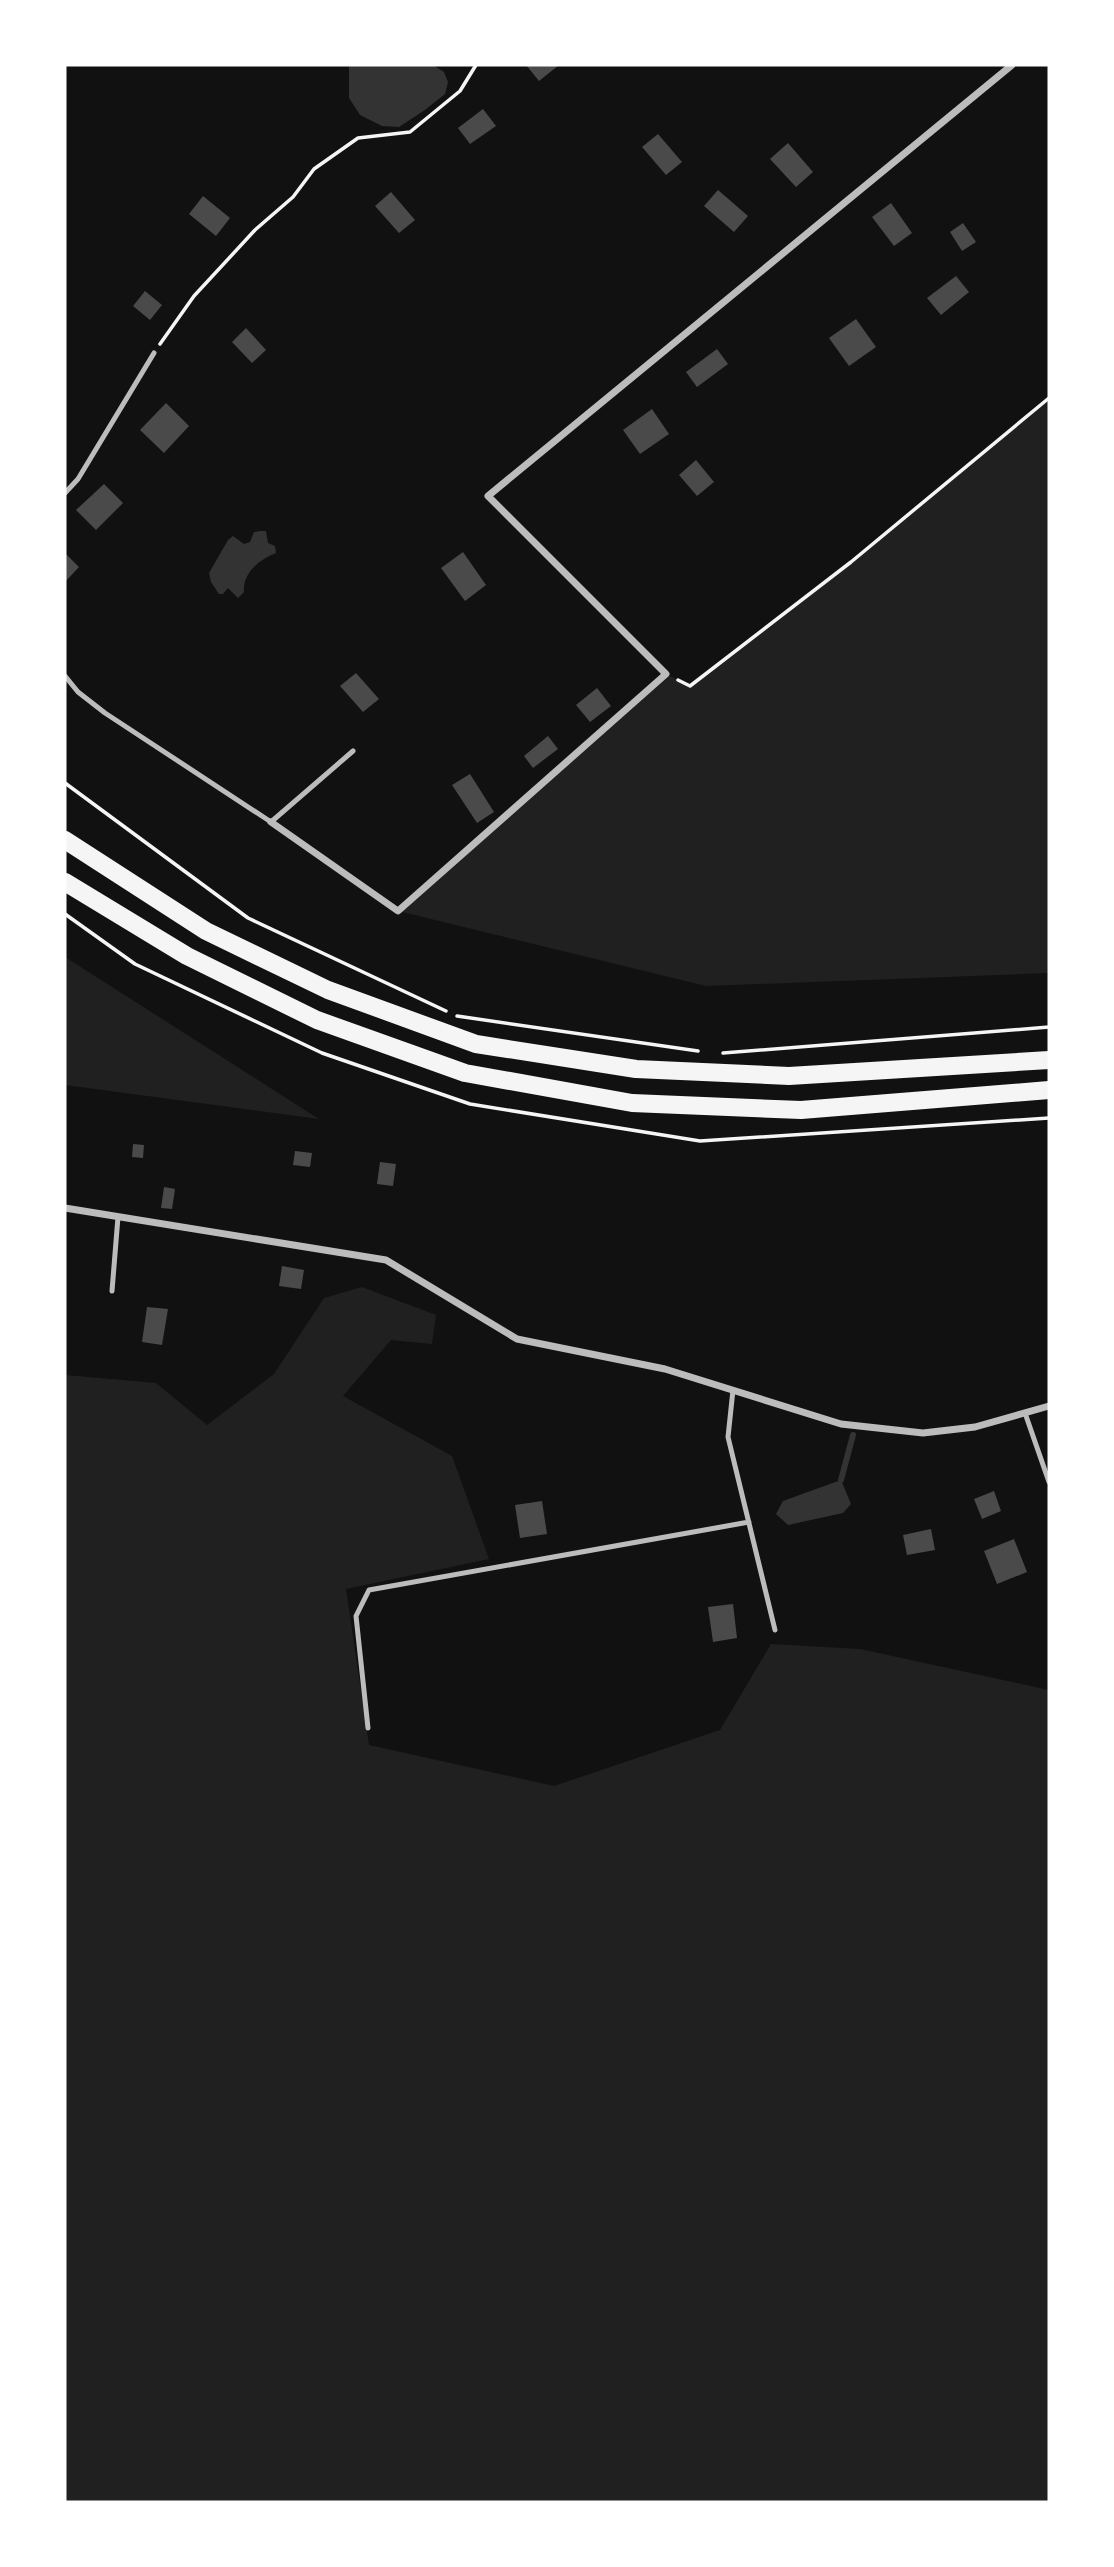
<svg xmlns="http://www.w3.org/2000/svg" width="1114" height="2567" font-family="'Fira Sans',sans-serif">
  <style>
    .green { fill: #202020 }
    .water { fill: #333 }
    .lines { fill: none; stroke-linecap: round; stroke-linejoin: round }
    .stream { stroke: #333; stroke-width: 6 }
    .building { fill: #4a4a4a }
    .path { stroke: #f5f5f5; stroke-width: 3.5 }
    .service { stroke: #bcbcbc; stroke-width: 5 }
    .minor { stroke: #bcbcbc; stroke-width: 7 }
    .primary { stroke: #f5f5f5; stroke-width: 18 }
  </style>
  <rect width="100%" height="100%" fill="#111"/>
  <!-- green -->
  <path class="green" d="M1049,398V973L706,986L398,911L666,674L690,686L852,562Z
    M65,957L319,1119L65,1085Z
    M362,1287L436,1315L432,1344L391,1340L343,1396L452,1456L489,1559L346,1589L369,1745L554,1786L720,1730L771,1644L860,1649L1049,1690V2502H65V1375L156,1383L207,1425L274,1374L324,1298Z"/>
  <!-- water -->
  <path class="water" d="M349,65H433L444,72L448,82L445,94L425,110L399,127L382,126L360,115L349,98Z
    M260,531H266L268,543L275,546L276,553C260,559 242,573 244,592L238,598L228,588L223,594H219L211,582L209,573L228,540L233,536L244,544L250,542L254,532Z
    M841,1480L851,1504L843,1513L788,1525L776,1514L783,1501Z"/>
  <g class="lines">
    <!-- stream -->
    <path class="stream" d="M841,1480L853,1435"/>
  </g>
  <!-- building -->
  <path class="building" d="M526,65H559L539,81Z
    M483,109L496,126L470,144L458,128Z
    M658,134L682,162L666,175L642,147Z
    M788,143L813,172L796,187L770,159Z
    M718,190L748,216L734,232L704,206Z
    M391,192L415,220L399,233L375,206Z
    M203,196L230,218L216,236L189,214Z
    M891,203L912,233L894,246L872,217Z
    M963,223L976,242L962,251L950,232Z
    M956,276L969,292L941,315L927,298Z
    M145,291L162,305L150,320L133,306Z
    M856,319L876,347L849,366L829,338Z
    M246,328L266,350L252,363L232,342Z
    M717,349L728,364L697,387L686,372Z
    M166,403L189,426L164,453L140,430Z
    M652,409L669,434L640,454L623,430Z
    M696,460L714,482L697,496L679,475Z
    M104,484L123,503L96,530L76,510Z
    M463,552L486,585L465,601L441,568Z
    M65,553L79,567L65,582Z
    M356,673L379,699L363,712L340,686Z
    M597,688L611,706L590,722L576,705Z
    M548,736L558,749L533,768L524,756Z
    M470,774L494,812L477,823L452,785Z
    M133,1144L144,1145L143,1158L132,1157Z
    M295,1151L312,1153L310,1167L293,1165Z
    M380,1162L396,1164L393,1186L377,1184Z
    M164,1187L175,1189L172,1209L161,1208Z
    M282,1266L304,1270L301,1289L279,1286Z
    M147,1307L168,1309L162,1345L142,1342Z
    M994,1491L1001,1511L982,1519L974,1499Z
    M542,1501L547,1534L520,1538L515,1505Z
    M931,1529L935,1550L907,1555L903,1535Z
    M1014,1539L1027,1572L997,1584L984,1551Z
    M733,1604L737,1638L713,1642L708,1607Z"/>
  <g class="lines">
    <!-- path -->
    <path class="path" d="M160,344L194,296L255,230L293,197L314,169L358,138L410,132L460,91L476,65
      M678,680L690,686L851,562L1049,398
      M65,783L248,918L446,1011
      M65,914L135,964L322,1053L470,1104L700,1141L1049,1118
      M457,1016L698,1051
      M723,1053L1049,1027"/>
    <!-- service -->
    <path class="service" d="M65,493L78,479L154,353
      M65,676L78,692L105,713L271,822L353,751
      M112,1291L118,1217
      M733,1390L728,1437L775,1630
      M1025,1413L1049,1482
      M368,1728L356,1616L369,1590L749,1522"/>
    <!-- minor -->
    <path class="minor" d="M271,822L398,911L666,674L488,496L1012,65
      M65,1208L386,1260L517,1339L665,1369L841,1424L923,1433L975,1427L1049,1406"/>
    <!-- primary -->
    <path class="primary" d="M65,840L206,931L328,990L476,1044L636,1069L789,1076L1049,1060
      M65,882L187,956L317,1020L465,1073L632,1103L801,1110L1049,1090"/>
  </g>
  <!-- border -->
  <rect width="1114" height="2567" fill="none" stroke="#ffffff" stroke-width="133"/>
</svg>
